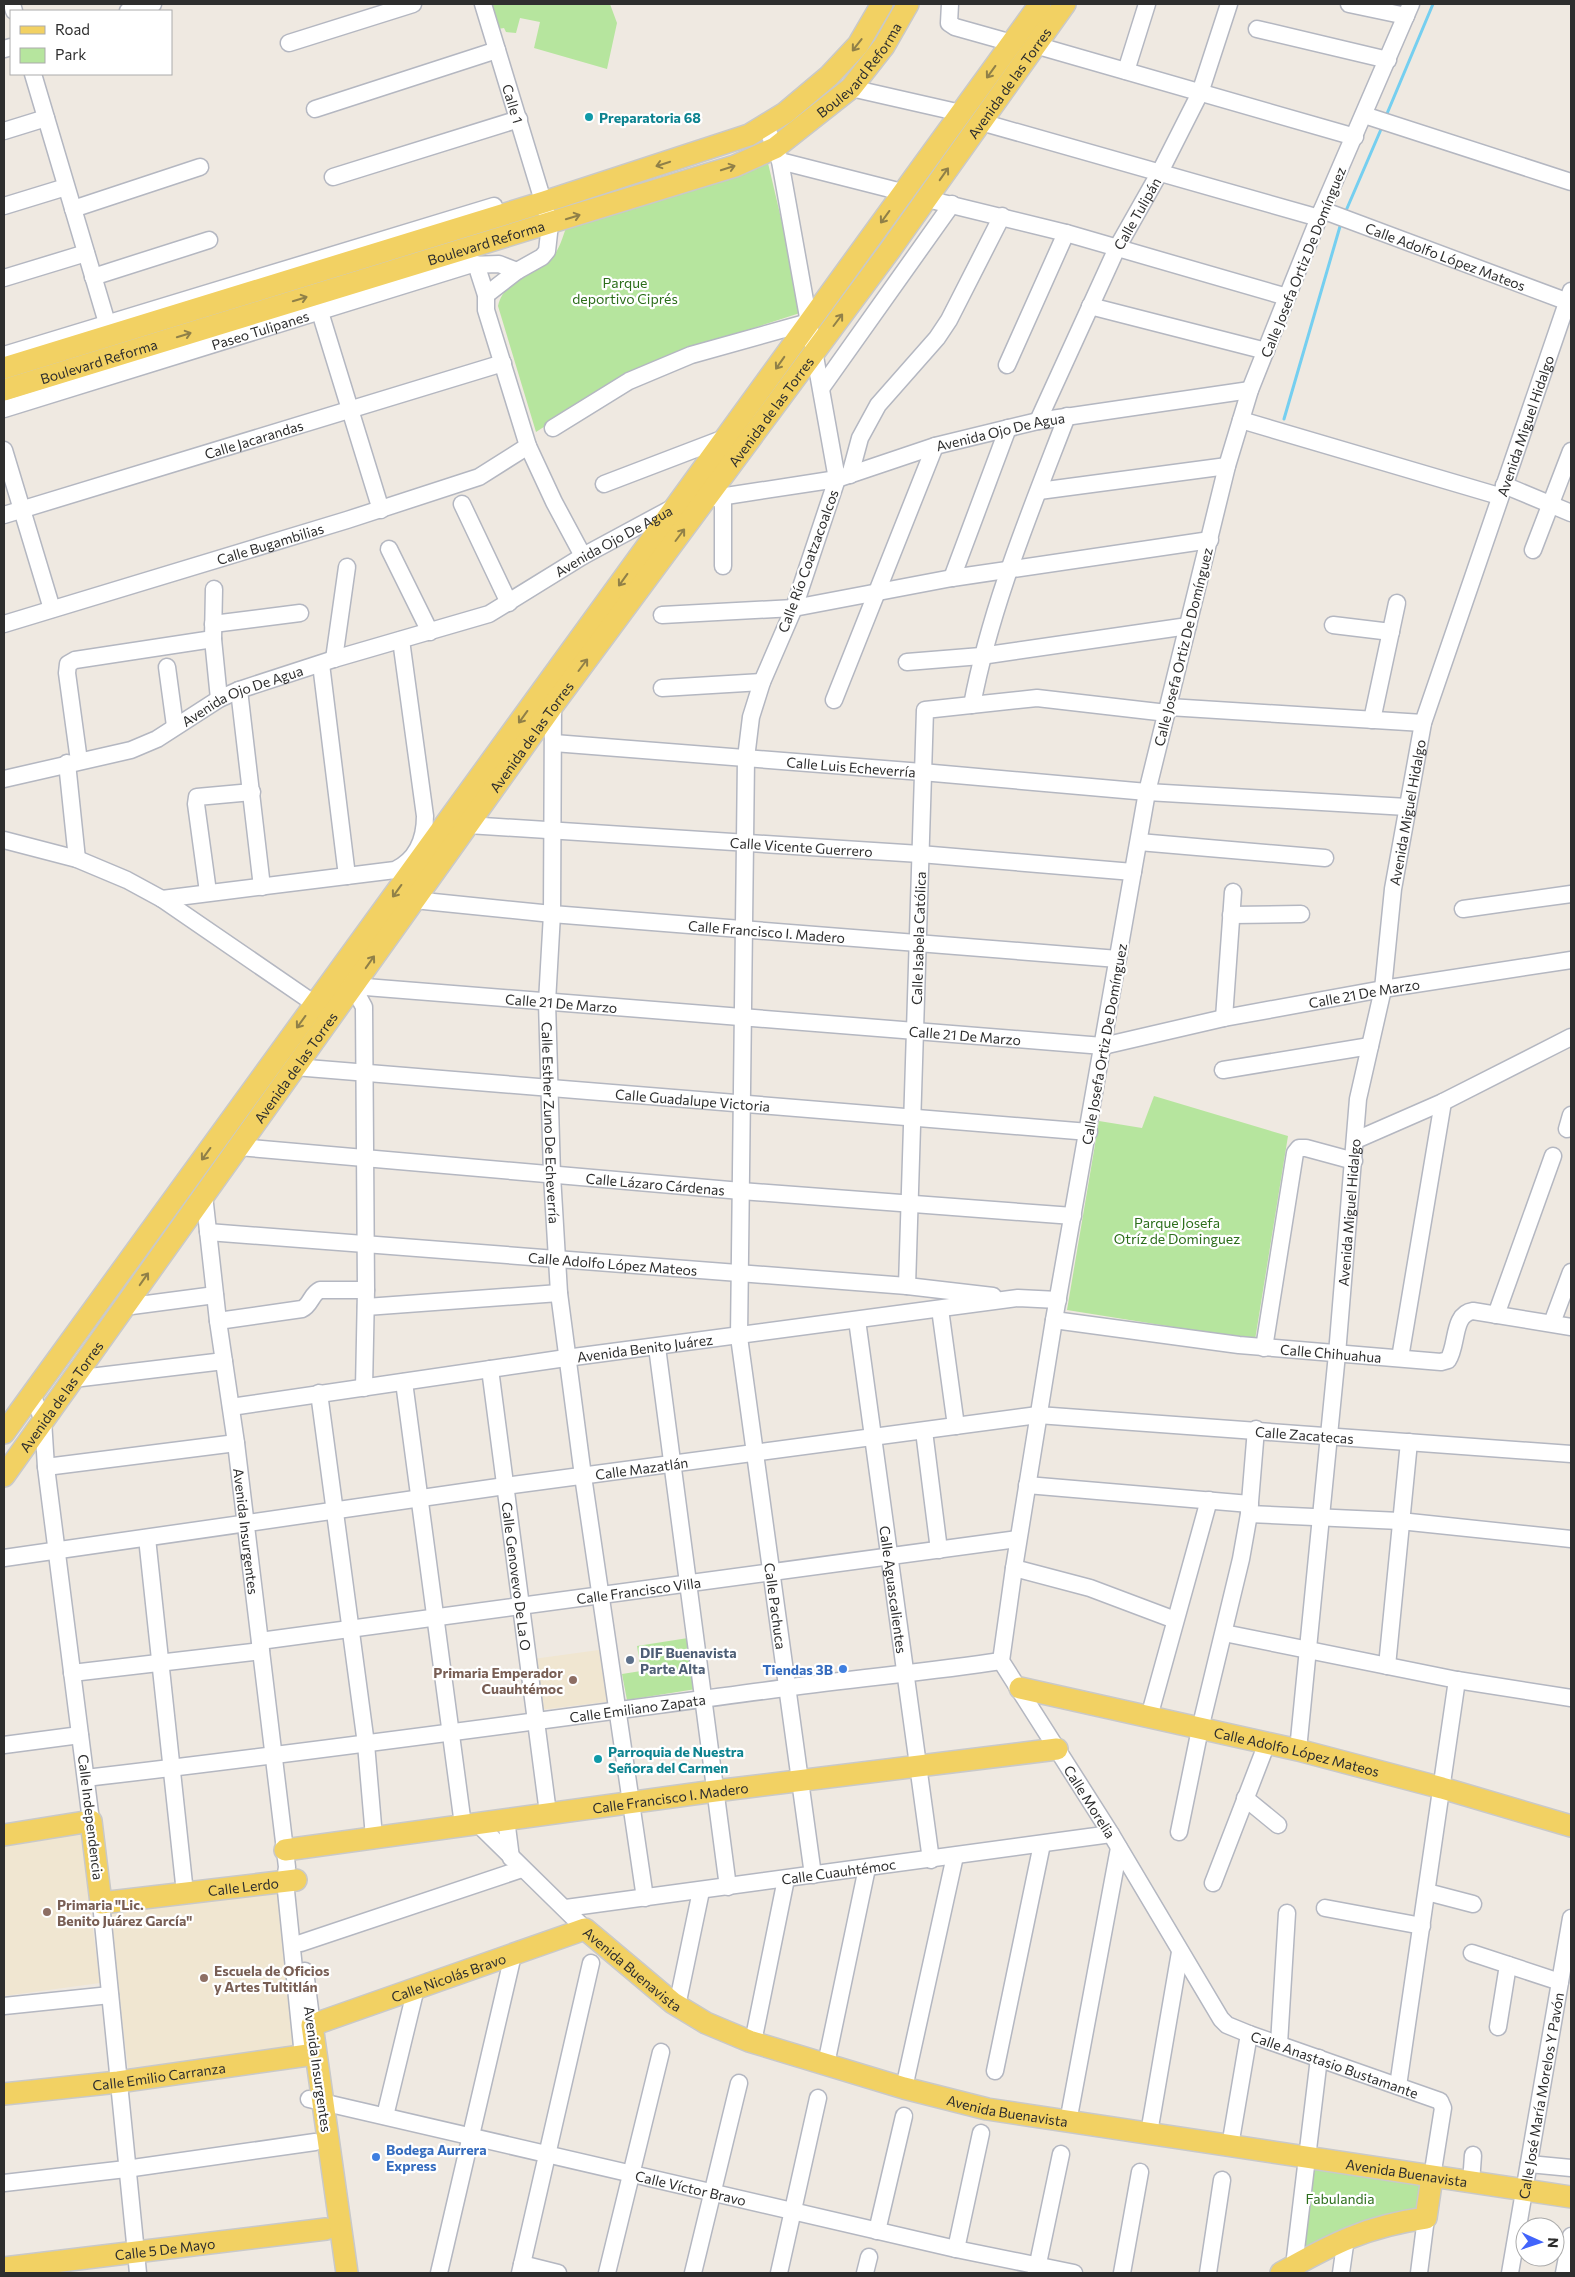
<svg xmlns="http://www.w3.org/2000/svg" width="1575" height="2277" font-family="Commissioner,sans-serif">
  <style>
    .education { fill: #f0e6d1 }
    .green { fill: #b6e59e }
    .lines { fill: none; stroke-linecap: round; stroke-linejoin: round }
    .stream { stroke: #75cff0; stroke-width: 3 }
    .minor-casing { stroke: #b4b7c1; stroke-width: 19 }
    .major-casing { stroke: #c9c9c9; stroke-width: 24 }
    .minor { stroke: #fff; stroke-width: 16 }
    .major { stroke: #f2d163; stroke-width: 21 }
    .oneway { stroke: #908048 }
    .culture-dot { fill: #0f9aa8; stroke: #fff; stroke-width: 2 }
    .service-dot { fill: #5c6f8a; stroke: #fff; stroke-width: 2 }
    .shop-dot { fill: #3f7fe0; stroke: #fff; stroke-width: 2 }
    .education-dot { fill: #8d6e63; stroke: #fff; stroke-width: 2 }
    .labels { text-anchor: middle; dominant-baseline: central; stroke-width: 4.5; stroke-linejoin: round; paint-order: stroke }
    .street-label { font-size: 14px; fill: #2e2e2e; stroke: #fff }
    .culture-label { font-size: 14px; font-weight: bold; fill: #0d838f; stroke: #fff; text-anchor: start }
    .park-label { font-size: 14px; fill: #2c6e1b; stroke: #fff }
    .service-label { font-size: 14px; font-weight: bold; fill: #4e5e75; stroke: #fff; text-anchor: start }
    .shop-label { font-size: 14px; font-weight: bold; fill: #366cbe; stroke: #fff; text-anchor: end }
    .education-label { font-size: 14px; font-weight: bold; fill: #785e54; stroke: #fff; text-anchor: start }
  </style>
  <rect width="100%" height="100%" fill="#efe9e1"/>
  <!-- education -->
  <path class="education" d="M606,1649L613,1701L540,1710L533,1659Z
    M80,1831L100,1983L4,1996V1841Z
    M280,1887L299,2047L128,2068L108,1908Z"/>
  <!-- green -->
  <path class="green" d="M490,4H610L617,23L607,69L534,48L540,22L520,18L516,33L506,32L504,28L498,29Z
    M768,163L803,312L664,357L618,379L536,432L498,306C504,280 530,276 548,262C558,254 562,239 566,228Z
    M1154,1096L1288,1136L1255,1340L1067,1310L1099,1121L1142,1128Z
    M688,1638L696,1689L627,1700L622,1674L641,1671L637,1646Z
    M1314,2163L1428,2180L1424,2206L1381,2218L1301,2254Z"/>
  <g class="lines">
    <!-- stream -->
    <path class="stream" d="M1386,116L1433,4
      M1345,213L1382,127
      M1284,419L1341,223"/>
    <defs>
      <g id="minor">
        <path d="M12,4L14,11"/>
        <path id="s1" d="M483,4L550,224L547,251L542,257L517,271L486,295"/>
        <path d="M950,4L949,23L955,27L1012,43"/>
        <path d="M1349,4L1406,16"/>
        <path id="s2" d="M1411,4L1322,210L1287,297L1250,390L1227,466L1147,792L1054,1320L1014,1568L1001,1661L1111,1834L1221,2019L1227,2025L1249,2034L1440,2101L1443,2108L1432,2177"/>
        <path d="M128,11L153,4"/>
        <path d="M1257,29L1388,60"/>
        <path d="M289,43L413,4"/>
        <path d="M1035,45L1355,137"/>
        <path d="M4,49L11,47"/>
        <path d="M1126,71L1147,4"/>
        <path d="M33,74L110,333"/>
        <path d="M851,88L961,113"/>
        <path d="M315,109L497,50"/>
        <path d="M1364,115L1571,182"/>
        <path d="M981,122L1319,218"/>
        <path id="s3" d="M766,126L780,161L837,479L794,608L762,682L751,717L746,758L739,1337L813,1875"/>
        <path d="M4,131L46,118"/>
        <path d="M780,161L902,192"/>
        <path d="M333,177L519,119"/>
        <path d="M927,199L1066,233L1287,297"/>
        <path d="M4,206L66,187"/>
        <path d="M73,209L200,167"/>
        <path id="s4" d="M1322,210L1571,303"/>
        <path d="M476,264L486,295V310L528,446L554,502L583,556"/>
        <path d="M93,277L209,240"/>
        <path d="M4,278L86,253"/>
        <path d="M1090,306L1266,351"/>
        <path d="M320,312L381,510"/>
        <path d="M4,355L494,206"/>
        <path d="M1007,365L1066,233"/>
        <path d="M822,387L952,204"/>
        <path id="s5" d="M4,409L469,265L499,264L517,271"/>
        <path d="M1241,420L1499,496"/>
        <path id="s6" d="M1038,421L1117,248L1160,172L1200,93L1229,4"/>
        <path d="M553,428L629,381L691,355L809,322"/>
        <path d="M4,450L52,609"/>
        <path d="M850,475L860,438L878,405L937,338L949,320L1002,216"/>
        <path d="M604,484L727,437"/>
        <path d="M1504,485L1571,513"/>
        <path d="M1039,491L1227,466"/>
        <path d="M723,496V566"/>
        <path id="s7" d="M700,500L837,479L935,446L1038,421L1250,390"/>
        <path d="M462,504L509,603"/>
        <path id="s8" d="M4,515L503,363"/>
        <path d="M389,549L430,632"/>
        <path d="M1533,550L1571,451"/>
        <path d="M952,578L1008,428"/>
        <path d="M214,589L213,639L219,699"/>
        <path d="M662,615L794,608L952,578L1210,540"/>
        <path id="s9" d="M4,624L347,520L479,477L528,446"/>
        <path d="M213,624L300,613"/>
        <path d="M1333,625L1391,632"/>
        <path d="M334,659L347,567"/>
        <path d="M907,662L981,656L1188,626"/>
        <path d="M321,664L347,876"/>
        <path d="M167,667L175,726"/>
        <path d="M662,688L762,682"/>
        <path d="M239,690L262,887"/>
        <path d="M834,700L935,446"/>
        <path id="s10" d="M553,702L552,914L547,1002L552,1175L559,1293L583,1476L645,1898"/>
        <path d="M972,705C991,605 1031,510 1067,416"/>
        <path d="M1169,707L1423,723"/>
        <path d="M1372,720L1397,603"/>
        <path id="s11" d="M554,743L922,772L1147,792L1407,807"/>
        <path d="M79,761L67,673L68,664L75,660L213,639"/>
        <path d="M67,763L77,859"/>
        <path id="s12" d="M4,779L131,750L157,739L219,699L239,690L334,659L489,614L583,556L674,507"/>
        <path id="s13" d="M468,825L920,854L1133,872"/>
        <path d="M4,840L77,859L127,880L162,899L315,1004"/>
        <path d="M1139,842L1325,858"/>
        <path d="M208,892L196,804L197,797L252,792"/>
        <path d="M162,899L395,870C416,860 425,840 425,816L401,640"/>
        <path id="s14" d="M414,900L552,914L1118,959"/>
        <path d="M1463,909L1571,894"/>
        <path d="M1231,915L1301,914"/>
        <path d="M349,979L364,1007L366,1290L364,1388"/>
        <path id="s15" d="M353,986L1103,1046L1224,1018L1383,989L1571,960"/>
        <path d="M1224,1018L1233,892"/>
        <path id="s16" d="M295,1067L1089,1132"/>
        <path d="M1223,1070L1370,1046"/>
        <path d="M1567,1129L1571,1115"/>
        <path d="M1356,1140L1443,1102L1571,1037"/>
        <path id="s17" d="M238,1147L741,1191L1073,1216"/>
        <path id="s18" d="M204,1195L218,1321L236,1443L285,1850L287,1867L285,1881L303,2056"/>
        <path id="s19" d="M208,1232L907,1286L993,1296"/>
        <path id="s20" d="M907,1286L925,710L1037,698L1167,713"/>
        <path d="M124,1307L215,1295"/>
        <path d="M366,1307L559,1293"/>
        <path d="M940,1309L956,1426"/>
        <path d="M1496,1315L1553,1156"/>
        <path id="s21" d="M857,1320L931,1860"/>
        <path id="s22" d="M1054,1320L1239,1345L1441,1362L1448,1360C1458,1345 1452,1314 1473,1311L1571,1327"/>
        <path d="M218,1321L302,1309C311,1305 311,1294 320,1290H366"/>
        <path d="M1552,1323L1571,1272"/>
        <path d="M657,1347L728,1887"/>
        <path d="M1264,1348L1295,1153L1299,1148H1306L1354,1161"/>
        <path d="M1400,1358L1443,1102"/>
        <path id="s23" d="M490,1369L548,1813"/>
        <path d="M73,1379L224,1361"/>
        <path d="M404,1382L463,1825"/>
        <path d="M319,1393L366,1744L374,1837"/>
        <path d="M32,1395L43,1420L46,1467L91,1821"/>
        <path id="s24" d="M231,1407L566,1358L1018,1298L1058,1300"/>
        <path d="M924,1431L939,1550"/>
        <path d="M46,1467L236,1443"/>
        <path d="M1027,1485L1250,1504"/>
        <path d="M1249,1514L1400,1521L1571,1539"/>
        <path d="M147,1538L185,1893"/>
        <path id="s25" d="M4,1558L505,1486L1038,1415L1571,1454"/>
        <path d="M1014,1568L1090,1588L1175,1620"/>
        <path d="M1224,1633L1457,1680L1571,1698"/>
        <path id="s26" d="M260,1641L1018,1539"/>
        <path d="M1387,1666L1409,1442"/>
        <path d="M72,1673L261,1651"/>
        <path d="M1149,1717L1209,1500"/>
        <path d="M4,1745L80,1735"/>
        <path id="s27" d="M1298,1750L1337,1354L1358,1099L1383,989L1393,889L1423,723L1571,291"/>
        <path id="s28" d="M86,1778C320,1751 552,1719 785,1688C857,1678 929,1672 1001,1661"/>
        <path d="M1245,1798L1278,1825"/>
        <path d="M506,1819L511,1858"/>
        <path d="M477,1823L585,1929"/>
        <path d="M1179,1832L1200,1729L1241,1559L1249,1514L1256,1429"/>
        <path d="M1213,1883L1267,1743"/>
        <path d="M1427,1892L1473,1904"/>
        <path d="M101,1903L138,2273"/>
        <path id="s29" d="M566,1908L1111,1834"/>
        <path d="M1325,1908L1422,1926"/>
        <path d="M301,1943L522,1869"/>
        <path d="M1472,1953L1560,1982"/>
        <path d="M305,1971L312,2025"/>
        <path d="M4,2006L110,1995"/>
        <path d="M677,2006L701,1891"/>
        <path d="M1498,2027L1508,1965"/>
        <path d="M753,2042L786,1879"/>
        <path d="M1279,2044L1287,1913"/>
        <path d="M826,2064L867,1868"/>
        <path d="M995,2071L1042,1844"/>
        <path d="M1398,2086L1457,1680"/>
        <path d="M904,2088L955,1856"/>
        <path id="s30" d="M309,2099L956,2249L1074,2273"/>
        <path d="M385,2116L416,1988"/>
        <path d="M1068,2122L1119,1848"/>
        <path d="M1149,2133L1180,1952"/>
        <path d="M1230,2146L1249,2034"/>
        <path d="M1529,2164L1571,2168"/>
        <path d="M4,2183L126,2169L315,2142"/>
        <path d="M1471,2183L1473,2155"/>
        <path d="M877,2231L904,2116"/>
        <path d="M956,2249L981,2133"/>
        <path d="M522,2264L558,2273"/>
        <path d="M1294,2266L1319,2058"/>
        <path d="M439,2273L513,1955"/>
        <path d="M520,2273L591,1963"/>
        <path d="M607,2273L661,2052"/>
        <path d="M693,2273L739,2083"/>
        <path d="M779,2273L818,2098"/>
        <path d="M865,2273L869,2257"/>
        <path d="M1036,2273L1061,2154"/>
        <path d="M1122,2273L1140,2172"/>
        <path d="M1208,2273L1222,2180"/>
        <path d="M1341,2273L1346,2238"/>
        <path d="M1419,2273L1426,2218"/>
        <path id="s31" d="M1510,2273L1571,1918"/>
        <path d="M1564,2273L1571,2236"/>
      </g>
      <g id="major">
        <path d="M4,368L544,202L749,135L785,113L829,76L858,45L882,4"/>
        <path id="s32" d="M4,390L735,166L775,148L851,88L884,46L908,4"/>
        <path d="M4,1433L1040,4"/>
        <path id="s33" d="M4,1476L554,704L890,250L1065,4"/>
        <path id="s34" d="M1020,1688L1298,1750L1442,1788L1571,1826"/>
        <path id="s35" d="M4,1835L91,1821L101,1903L296,1880"/>
        <path id="s36" d="M285,1850L715,1791L1057,1749"/>
        <path id="s37" d="M4,2094L118,2082L315,2054"/>
        <path id="s38" d="M4,2268L326,2229"/>
        <path id="s39" d="M347,2273L312,2025L585,1929L673,2003L706,2023L749,2041L904,2088L987,2109L1571,2197"/>
        <path d="M1281,2273C1332,2244 1367,2226 1426,2218L1432,2177"/>
      </g>
    </defs>
    <!-- minor casing -->
    <use href="#minor" class="minor-casing"/>
    <!-- major casing -->
    <use href="#major" class="major-casing"/>
    <!-- minor -->
    <use href="#minor" class="minor"/>
    <!-- major -->
    <use href="#major" class="major"/>
  </g>
  <!-- one-way arrows -->
  <defs><path id="oneway-shaft" d="M-6 0H5M1.5-3L5.5 0L1.5 3" fill="none" stroke-width="1.6" stroke-linecap="round" stroke-linejoin="round" transform="scale(1.25)"/></defs>
  <g class="oneway">
    <use href="#oneway-shaft" transform="translate(857 45) rotate(128)"/>
    <use href="#oneway-shaft" transform="translate(991 72) rotate(126)"/>
    <use href="#oneway-shaft" transform="translate(663 164) rotate(162)"/>
    <use href="#oneway-shaft" transform="translate(728 168) rotate(-18)"/>
    <use href="#oneway-shaft" transform="translate(944 174) rotate(-55)"/>
    <use href="#oneway-shaft" transform="translate(573 217) rotate(-17)"/>
    <use href="#oneway-shaft" transform="translate(885 217) rotate(126)"/>
    <use href="#oneway-shaft" transform="translate(300 299) rotate(-17)"/>
    <use href="#oneway-shaft" transform="translate(838 320) rotate(-53)"/>
    <use href="#oneway-shaft" transform="translate(184 335) rotate(-17)"/>
    <use href="#oneway-shaft" transform="translate(780 363) rotate(125)"/>
    <use href="#oneway-shaft" transform="translate(680 535) rotate(-53)"/>
    <use href="#oneway-shaft" transform="translate(623 580) rotate(126)"/>
    <use href="#oneway-shaft" transform="translate(583 665) rotate(-53)"/>
    <use href="#oneway-shaft" transform="translate(523 717) rotate(126)"/>
    <use href="#oneway-shaft" transform="translate(397 891) rotate(126)"/>
    <use href="#oneway-shaft" transform="translate(370 962) rotate(-55)"/>
    <use href="#oneway-shaft" transform="translate(301 1022) rotate(126)"/>
    <use href="#oneway-shaft" transform="translate(206 1154) rotate(126)"/>
    <use href="#oneway-shaft" transform="translate(144 1279) rotate(-55)"/>
  </g>
  <!-- markers -->
  <g class="culture-dot">
    <circle cx="589" cy="117" r="5"/>
    <circle cx="598" cy="1759" r="5"/>
  </g>
  <circle class="service-dot" cx="630" cy="1660" r="5"/>
  <g class="shop-dot">
    <circle cx="843" cy="1669" r="5"/>
    <circle cx="376" cy="2157" r="5"/>
  </g>
  <g class="education-dot">
    <circle cx="573" cy="1680" r="5"/>
    <circle cx="47" cy="1912" r="5"/>
    <circle cx="204" cy="1978" r="5"/>
  </g>
  <g class="labels">
    <!-- street labels -->
    <g class="street-label">
      <text stroke="none"><textPath href="#s32" startOffset="924">Boulevard Reforma</textPath></text>
      <text stroke="none"><textPath href="#s33" startOffset="1718">Avenida de las Torres</textPath></text>
      <text stroke="none"><textPath href="#s1" startOffset="104">Calle 1</textPath></text>
      <text stroke="none"><textPath href="#s6" startOffset="230">Calle Tulipán</textPath></text>
      <text stroke="none"><textPath href="#s32" startOffset="504">Boulevard Reforma</textPath></text>
      <text stroke="none"><textPath href="#s4" startOffset="132">Calle Adolfo López Mateos</textPath></text>
      <text transform="translate(1303 262) rotate(-68)">Calle Josefa Ortiz De Domínguez</text>
      <text stroke="none"><textPath href="#s5" startOffset="268">Paseo Tulipanes</textPath></text>
      <text stroke="none"><textPath href="#s32" startOffset="99">Boulevard Reforma</textPath></text>
      <text stroke="none"><textPath href="#s33" startOffset="1312">Avenida de las Torres</textPath></text>
      <text stroke="none"><textPath href="#s27" startOffset="1350">Avenida Miguel Hidalgo</textPath></text>
      <text stroke="none"><textPath href="#s7" startOffset="309">Avenida Ojo De Agua</textPath></text>
      <text stroke="none"><textPath href="#s8" startOffset="261">Calle Jacarandas</textPath></text>
      <text stroke="none"><textPath href="#s12" startOffset="660">Avenida Ojo De Agua</textPath></text>
      <text stroke="none"><textPath href="#s9" startOffset="278">Calle Bugambilias</textPath></text>
      <text transform="translate(808 561) rotate(-70)">Calle Río Coatzacoalcos</text>
      <text transform="translate(1183 647) rotate(-76)">Calle Josefa Ortiz De Domínguez</text>
      <text stroke="none"><textPath href="#s12" startOffset="255">Avenida Ojo De Agua</textPath></text>
      <text stroke="none"><textPath href="#s33" startOffset="908">Avenida de las Torres</textPath></text>
      <text stroke="none"><textPath href="#s11" startOffset="298">Calle Luis Echeverría</textPath></text>
      <text stroke="none"><textPath href="#s27" startOffset="945">Avenida Miguel Hidalgo</textPath></text>
      <text stroke="none"><textPath href="#s13" startOffset="334">Calle Vicente Guerrero</textPath></text>
      <text stroke="none"><textPath href="#s14" startOffset="354">Calle Francisco I. Madero</textPath></text>
      <text stroke="none"><textPath href="#s20" startOffset="348">Calle Isabela Católica</textPath></text>
      <text stroke="none"><textPath href="#s15" startOffset="1019">Calle 21 De Marzo</textPath></text>
      <text stroke="none"><textPath href="#s15" startOffset="209">Calle 21 De Marzo</textPath></text>
      <text stroke="none"><textPath href="#s15" startOffset="614">Calle 21 De Marzo</textPath></text>
      <text transform="translate(1104 1044) rotate(-80)">Calle Josefa Ortiz De Domínguez</text>
      <text stroke="none"><textPath href="#s33" startOffset="502">Avenida de las Torres</textPath></text>
      <text stroke="none"><textPath href="#s16" startOffset="399">Calle Guadalupe Victoria</textPath></text>
      <text stroke="none"><textPath href="#s10" startOffset="421">Calle Esther Zuno De Echeverría</textPath></text>
      <text stroke="none"><textPath href="#s17" startOffset="419">Calle Lázaro Cárdenas</textPath></text>
      <text stroke="none"><textPath href="#s27" startOffset="540">Avenida Miguel Hidalgo</textPath></text>
      <text stroke="none"><textPath href="#s19" startOffset="406">Calle Adolfo López Mateos</textPath></text>
      <text stroke="none"><textPath href="#s24" startOffset="418">Avenida Benito Juárez</textPath></text>
      <text stroke="none"><textPath href="#s22" startOffset="279">Calle Chihuahua</textPath></text>
      <text stroke="none"><textPath href="#s33" startOffset="98">Avenida de las Torres</textPath></text>
      <text stroke="none"><textPath href="#s25" startOffset="1311">Calle Zacatecas</textPath></text>
      <text stroke="none"><textPath href="#s25" startOffset="644">Calle Mazatlán</textPath></text>
      <text stroke="none"><textPath href="#s18" startOffset="339">Avenida Insurgentes</textPath></text>
      <text stroke="none"><textPath href="#s23" startOffset="209">Calle Genovevo De La O</textPath></text>
      <text stroke="none"><textPath href="#s26" startOffset="382">Calle Francisco Villa</textPath></text>
      <text stroke="none"><textPath href="#s21" startOffset="272">Calle Aguascalientes</textPath></text>
      <text stroke="none"><textPath href="#s3" startOffset="1506">Calle Pachuca</textPath></text>
      <text stroke="none"><textPath href="#s28" startOffset="556">Calle Emiliano Zapata</textPath></text>
      <text stroke="none"><textPath href="#s34" startOffset="284">Calle Adolfo López Mateos</textPath></text>
      <text stroke="none"><textPath href="#s36" startOffset="389">Calle Francisco I. Madero</textPath></text>
      <text stroke="none"><textPath href="#s2" startOffset="1881">Calle Morelia</textPath></text>
      <text transform="translate(91 1817) rotate(83)">Calle Independencia</text>
      <text stroke="none"><textPath href="#s29" startOffset="275">Calle Cuauhtémoc</textPath></text>
      <text stroke="none"><textPath href="#s35" startOffset="314">Calle Lerdo</textPath></text>
      <text stroke="none"><textPath href="#s39" startOffset="602">Avenida Buenavista</textPath></text>
      <text stroke="none"><textPath href="#s39" startOffset="395">Calle Nicolás Bravo</textPath></text>
      <text stroke="none"><textPath href="#s2" startOffset="2258">Calle Anastasio Bustamante</textPath></text>
      <text transform="translate(318 2069) rotate(82)">Avenida Insurgentes</text>
      <text stroke="none"><textPath href="#s37" startOffset="156">Calle Emilio Carranza</textPath></text>
      <text stroke="none"><textPath href="#s31" startOffset="180">Calle José María Morelos Y Pavón</textPath></text>
      <text stroke="none"><textPath href="#s39" startOffset="1008">Avenida Buenavista</textPath></text>
      <text stroke="none"><textPath href="#s39" startOffset="1412">Avenida Buenavista</textPath></text>
      <text stroke="none"><textPath href="#s30" startOffset="392">Calle Víctor Bravo</textPath></text>
      <text stroke="none"><textPath href="#s38" startOffset="162">Calle 5 De Mayo</textPath></text>
    </g>
    <!-- culture labels -->
    <g class="culture-label">
      <text x="599" y="117">Preparatoria 68</text>
      <text x="608" y="1751">Parroquia de Nuestra<tspan x="608" dy="16">Señora del Carmen</tspan></text>
    </g>
    <!-- park labels -->
    <g class="park-label">
      <text x="625" y="282">Parque<tspan x="625" dy="16">deportivo Ciprés</tspan></text>
      <text x="1177" y="1222">Parque Josefa<tspan x="1177" dy="16">Otríz de Dominguez</tspan></text>
      <text x="1340" y="2198">Fabulandia</text>
    </g>
    <!-- service labels -->
    <g class="service-label">
      <text x="640" y="1652">DIF Buenavista<tspan x="640" dy="16">Parte Alta</tspan></text>
    </g>
    <!-- shop labels -->
    <g class="shop-label">
      <text x="833" y="1669">Tiendas 3B</text>
      <text x="386" y="2149" text-anchor="start">Bodega Aurrera<tspan x="386" dy="16">Express</tspan></text>
    </g>
    <!-- education labels -->
    <g class="education-label">
      <text x="563" y="1672" text-anchor="end">Primaria Emperador<tspan x="563" dy="16">Cuauhtémoc</tspan></text>
      <text x="57" y="1904">Primaria "Lic.<tspan x="57" dy="16">Benito Juárez García"</tspan></text>
      <text x="214" y="1970">Escuela de Oficios<tspan x="214" dy="16">y Artes Tultitlán</tspan></text>
    </g>
  </g>
  <!-- border -->
  <rect width="1575" height="2277" fill="none" stroke="#2e2e2e" stroke-width="10"/>
  <!-- legend -->
  <rect x="10" y="10" width="162" height="65" fill="#ffffff" stroke="#ababab"/>
  <rect x="20" y="26" width="25" height="8" fill="#f2d163" stroke="#ababab"/>
  <text x="55" y="35" font-size="15" fill="#2e2e2e">Road</text>
  <rect x="20" y="48" width="25" height="15" fill="#b6e59e" stroke="#ababab"/>
  <text x="55" y="60" font-size="15" fill="#2e2e2e">Park</text>
  <!-- north arrow -->
  <g transform="translate(1540 2242) rotate(93)"><circle r="24" fill="#ffffff" stroke="#ababab"/>
  <path d="M0-4L9 19L0 12L-9 19Z" fill="#4264fb"/>
  <text y="-8" font-size="14" font-weight="bold" text-anchor="middle" fill="#2e2e2e">N</text>
  </g>
</svg>
